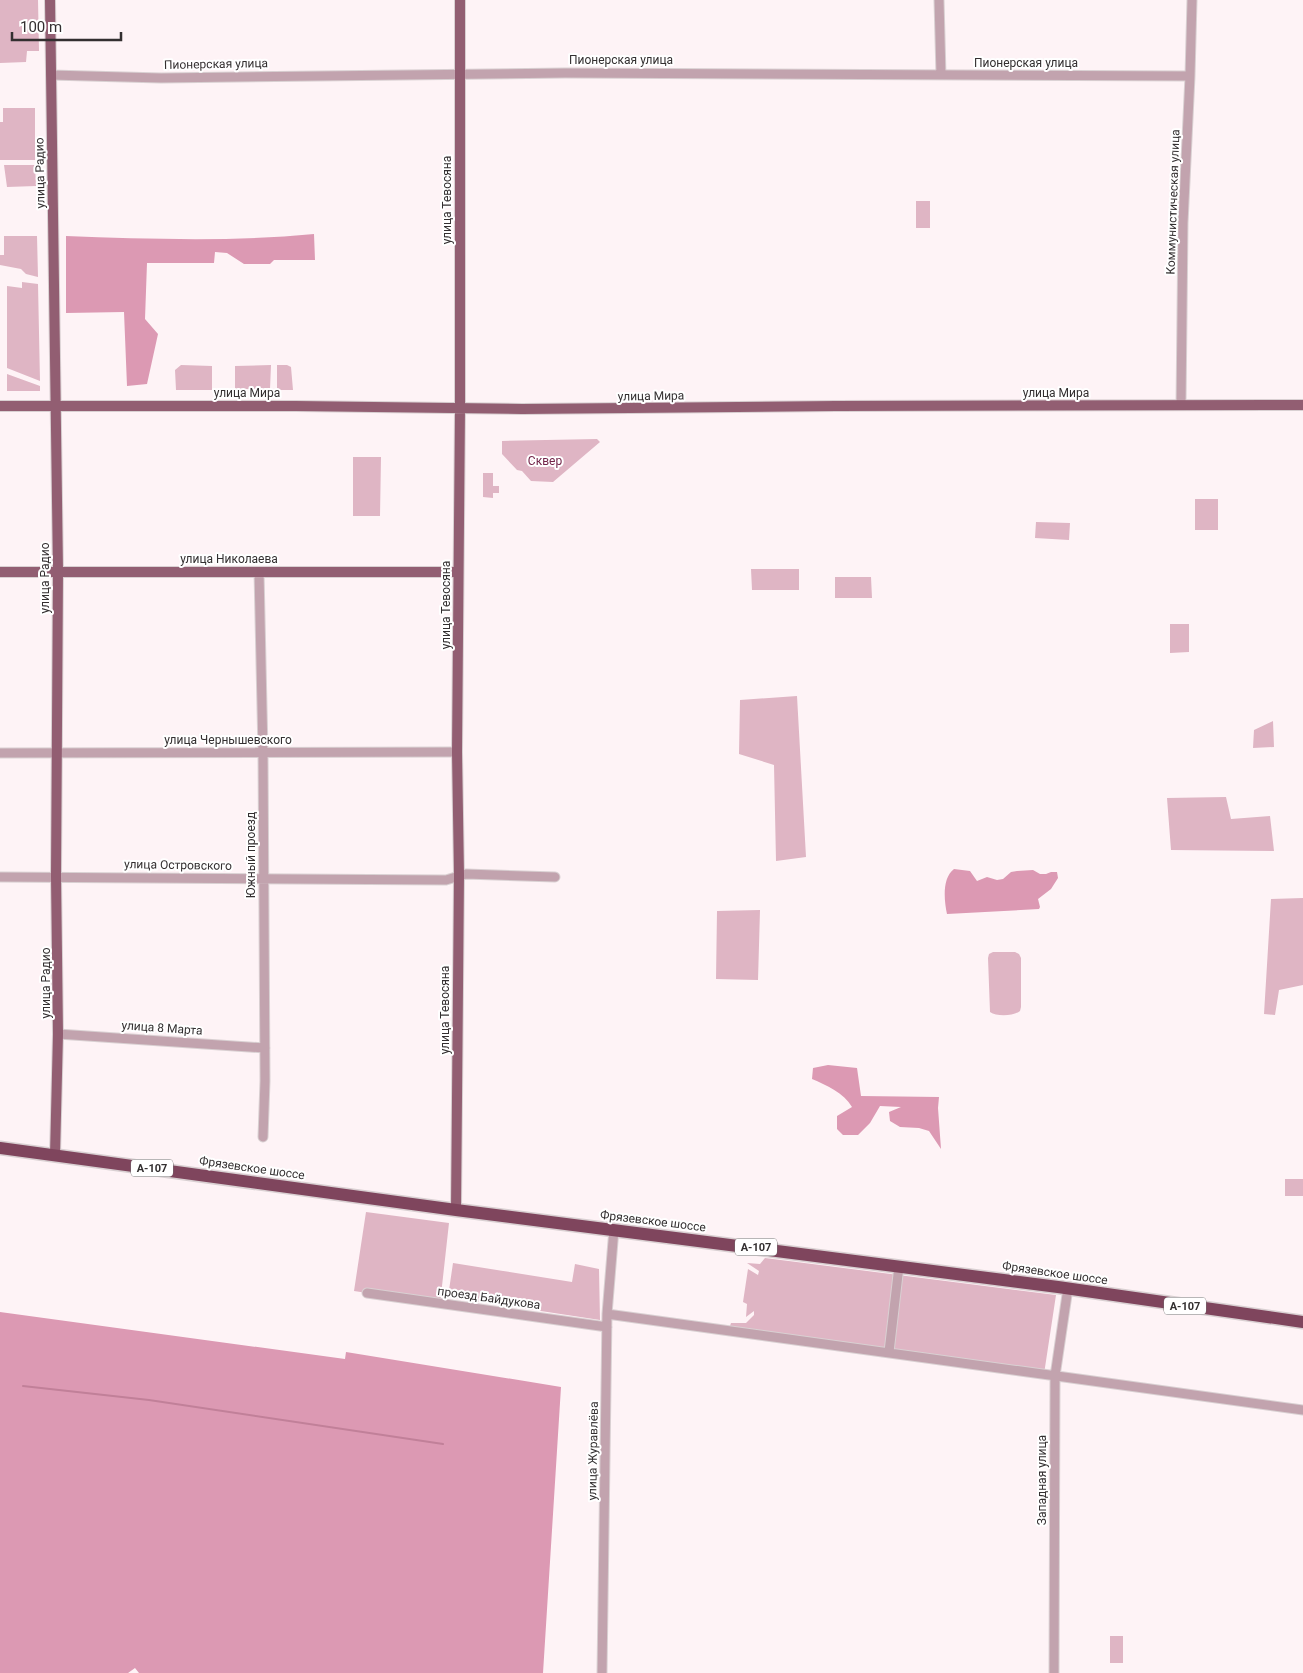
<svg xmlns="http://www.w3.org/2000/svg" width="1303" height="1673" font-family="Roboto,sans-serif">
  <style>
    .green { fill: #dfb5c4 }
    .forest { fill: #dc99b3 }
    .lines { fill: none; stroke-linecap: round; stroke-linejoin: round }
    .stream { stroke: #c18099; stroke-width: 2 }
    .minor-casing { stroke: #d9d0d2; stroke-width: 11 }
    .major-casing { stroke: #d9d0d2; stroke-width: 12 }
    .highway-casing { stroke: #d9d0d2; stroke-width: 15 }
    .minor { stroke: #c2a3ae; stroke-width: 9 }
    .major { stroke: #925e72; stroke-width: 10 }
    .highway { stroke: #7f455d; stroke-width: 12 }
    .labels { text-anchor: middle; dominant-baseline: central; stroke-width: 4; stroke-linejoin: round; paint-order: stroke }
    .shield { fill: #fff; stroke: #706d6e; stroke-width: 1 }
    .shield-label { font-size: 11px; font-weight: bold; fill: #332f30 }
    .street-label { font-size: 12px; fill: #332f30; stroke: #fff }
    .park-label { font-size: 12px; fill: #722449; stroke: #fff }
  </style>
  <rect width="100%" height="100%" fill="#fef3f6"/>
  <!-- green -->
  <path class="green" d="M0,0H38L39,51H27L26,62L0,63Z
    M3,108H35V160H0V122H3Z
    M4,165H35L36,186L7,187Z
    M916,201H930V228H916Z
    M4,236H37L38,277L26,274L21,269L0,265V255H4Z
    M22,282L38,284L40,381L7,368V286L22,288Z
    M181,365L212,366V390H176L175,370Z
    M271,365L270,389H235V366Z
    M277,365H287L291,367L293,390H277Z
    M7,374L40,386V391H7Z
    M597,439L600,442L553,482L531,481L522,471L517,470L502,454V441Z
    M353,457H381L380,516H353Z
    M483,473H493V486H499V493H493V498L483,497Z
    M1195,499H1218V530H1195Z
    M1036,522L1070,523L1069,540L1035,538Z
    M751,569H799V590H752Z
    M835,577H871L872,598H835Z
    M1170,624H1189V652L1170,653Z
    M797,696L806,857L776,861L774,765L739,754L740,700Z
    M1273,721L1274,747L1253,748L1254,730Z
    M1226,797L1231,819L1270,816L1274,851L1171,850L1167,798Z
    M1303,898V985L1279,990L1275,1015L1264,1014L1271,899Z
    M760,910L758,980L716,979L717,911Z
    M993,952H1015L1019,954L1021,958V1007L1020,1011C1014,1016 997,1017 990,1012L988,958L989,954Z
    M1285,1179H1303V1196H1285Z
    M366,1212L449,1223L440,1304L354,1291Z
    M765,1258L1056,1295L1044,1374L730,1326L731,1323H746L754,1315V1311L746,1317L747,1304L743,1302L748,1269L758,1275L759,1271L747,1263L760,1264Z
    M453,1263L572,1282L575,1264L599,1269L600,1320L448,1297Z
    M1110,1636H1123V1663H1110Z"/>
  <!-- forest -->
  <path class="forest" d="M314,234L315,260H274L270,264H244L227,253L215,252L214,263H147L145,319L158,334L147,384L127,386L124,312L66,313V236C148,239 232,242 314,234Z
    M954,869L970,871L977,881L987,877L997,880L1003,879L1011,872L1017,871L1033,870L1040,874H1046L1051,872H1057L1058,878L1051,889L1038,899L1040,907L1039,909L947,914C944,900 942,878 954,869Z
    M828,1065L857,1068L861,1096L939,1097L938,1108L941,1149L929,1131L919,1128L900,1127L890,1121L889,1112L901,1107L880,1106L870,1123L858,1135H843L837,1129V1116L852,1107C844,1093 826,1085 812,1079L813,1068Z
    M0,1312L345,1359L346,1352L561,1387L543,1673H139L135,1668L128,1673H0Z"/>
  <g class="lines">
    <!-- stream -->
    <path class="stream" d="M23,1386L149,1400L443,1444"/>
    <defs>
      <path id="minor" d="M939,0L941,75
        M51,75L161,78L565,73L1190,76
        M1181,405L1183,223L1190,76L1192,0
        M259,572L263,753L265,1081L263,1137
        M0,753L457,752
        M0,877L446,880L466,874L555,877
        M58,1034L265,1048
        M367,1293L607,1327
        M607,1314L1303,1410
        M889,1352L899,1266
        M602,1673L607,1314L614,1229
        M1054,1673L1055,1376L1068,1288"/>
      <path id="major" d="M50,0L58,571L56,876L58,1034L55,1155
        M0,406H296L522,409L836,406L1303,405
        M0,572H458
        M456,1210L459,875L457,752L460,408V0"/>
      <path id="highway" d="M0,1148L456,1210L1058,1287L1303,1322"/>
    </defs>
    <!-- minor casing -->
    <use href="#minor" class="minor-casing"/>
    <!-- major casing -->
    <use href="#major" class="major-casing"/>
    <!-- highway casing -->
    <use href="#highway" class="highway-casing"/>
    <!-- minor -->
    <use href="#minor" class="minor"/>
    <!-- major -->
    <use href="#major" class="major"/>
    <!-- highway -->
    <use href="#highway" class="highway"/>
  </g>
  <g class="labels">
    <!-- shield labels -->
    <g class="shield">
      <rect x="131" y="1159.5" width="42" height="17" rx="4"/>
      <rect x="735" y="1238.5" width="42" height="17" rx="4"/>
      <rect x="1164" y="1297.5" width="42" height="17" rx="4"/>
    </g>
    <g class="shield-label">
      <text x="152" y="1168">А-107</text>
      <text x="756" y="1247">А-107</text>
      <text x="1185" y="1306">А-107</text>
    </g>
    <!-- street labels -->
    <g class="street-label">
      <text x="621" y="60">Пионерская улица</text>
      <text x="1026" y="63">Пионерская улица</text>
      <text transform="translate(216 64) rotate(-1)">Пионерская улица</text>
      <text transform="translate(40 173) rotate(-91)">улица Радио</text>
      <text transform="translate(447 200) rotate(-90)">улица Тевосяна</text>
      <text transform="translate(1173 202) rotate(-88)">Коммунистическая улица</text>
      <text x="247" y="393">улица Мира</text>
      <text x="1056" y="393">улица Мира</text>
      <text transform="translate(651 396) rotate(-1)">улица Мира</text>
      <text x="229" y="559">улица Николаева</text>
      <text transform="translate(45 578) rotate(-90)">улица Радио</text>
      <text transform="translate(446 605) rotate(-90)">улица Тевосяна</text>
      <text x="228" y="740">улица Чернышевского</text>
      <text transform="translate(251 855) rotate(-90)">Южный проезд</text>
      <text transform="translate(178 865) rotate(1)">улица Островского</text>
      <text transform="translate(46 983) rotate(-90)">улица Радио</text>
      <text transform="translate(445 1010) rotate(-90)">улица Тевосяна</text>
      <text transform="translate(162 1028) rotate(4)">улица 8 Марта</text>
      <text transform="translate(252 1168) rotate(8)">Фрязевское шоссе</text>
      <text transform="translate(653 1221) rotate(7)">Фрязевское шоссе</text>
      <text transform="translate(1055 1273) rotate(8)">Фрязевское шоссе</text>
      <text transform="translate(489 1298) rotate(8)">проезд Байдукова</text>
      <text transform="translate(593 1451) rotate(-89)">улица Журавлёва</text>
      <text transform="translate(1042 1480) rotate(-90)">Западная улица</text>
    </g>
    <!-- park labels -->
    <g class="park-label">
      <text x="545" y="461">Сквер</text>
    </g>
  </g>
  <!-- scale -->
  <path d="M12 32v8h109v-8" fill="none" stroke="#332f30" stroke-width="2.5"/>
  <text x="20" y="32" font-size="15" fill="#332f30" stroke="#ffffff" stroke-width="4" paint-order="stroke">100 m</text>
</svg>
